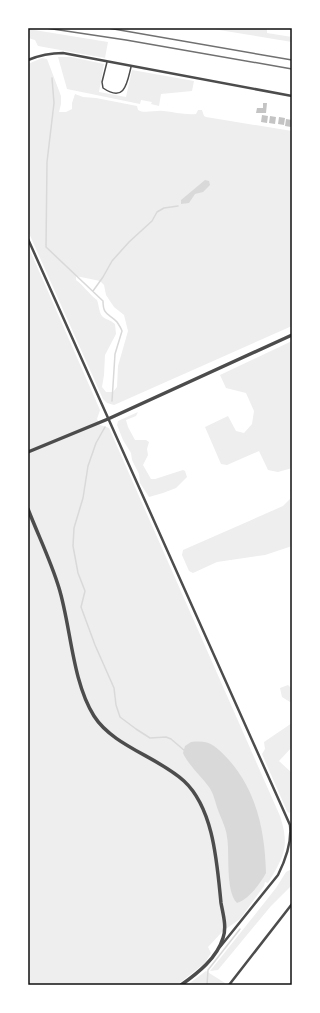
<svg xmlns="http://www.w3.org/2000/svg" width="320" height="1013" font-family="Raleway,sans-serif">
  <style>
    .green { fill: #eee; fill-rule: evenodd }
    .water { fill: #d9d9d9 }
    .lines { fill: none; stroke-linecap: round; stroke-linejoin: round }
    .stream { stroke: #d9d9d9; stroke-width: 1.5 }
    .building { fill: #c4c4c4 }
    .service { stroke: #4c4c4c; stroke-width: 1.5 }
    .minor { stroke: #4c4c4c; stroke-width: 2.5 }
    .tertiary { stroke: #4c4c4c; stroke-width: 3.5 }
    .rail { stroke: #707070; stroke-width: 1.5 }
    .neatline { fill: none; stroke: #111; stroke-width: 1.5 }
  </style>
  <rect width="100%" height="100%" fill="#fff"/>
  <!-- green -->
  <path class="green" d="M207,28H267V33L292,37V42Z
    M28,29L108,42L105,58L38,46L35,40L28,38Z
    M58,57H71L104,64L99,92L126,97L132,70L194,81L192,91L161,94L159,106L151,104L152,102L141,100L140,104L67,89Z
    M42,58L47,59L61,96V104L59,112H66L72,109V103L75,94L83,97L96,98L137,106L138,110C144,114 155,110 163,111C174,112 184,115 196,114L198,110H202L204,116L206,117L292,131V326L114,405L107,403L103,399L28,231V64ZM76,276L100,281L104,285L106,295L114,307L124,315L128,331L118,366L117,387L113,392H106L102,387L104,375L105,355L116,334L115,324C109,319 107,320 103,317C99,314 99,305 97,300C89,294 84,286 76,280Z
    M28,246L100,410L97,419L100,425L109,428L280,816C290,847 284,856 268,883L265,882L264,886L240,919L223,931L208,947L211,953L205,963L177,985H28Z
    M292,341V468L278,472L268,470L259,451L227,465L221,464L205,427L228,416L236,431L244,433L252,424L254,411L246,393L226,388L220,375Z
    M138,412L136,416L126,420L128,427L135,440H146L149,442L147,449L148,455L143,465L151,479H155L183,470L185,471L187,477L176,488L163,493L149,497L140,483L139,474L132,460L131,453L123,440L117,425L118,421Z
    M292,487V546L265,555L217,562L193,573L189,571L182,555L183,550L283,506L291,498L290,490Z
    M288,685L292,689V701L290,702L282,697L280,688Z
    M292,723V747L279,761L292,773V811L289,813L287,811L262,754L265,749L264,742Z
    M292,869V885L271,906L218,970L210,971L276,888L286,872Z
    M206,971L225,983L224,985H187Z"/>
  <!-- water -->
  <path class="water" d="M205,180L209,181L210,185L203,192L195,194L189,203L181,204V200Z
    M191,742C211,740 215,746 228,759C257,791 265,832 266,873C260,884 249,899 237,903C225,891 230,852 227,837C226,827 221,819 218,810C215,802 214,794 209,787C201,776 189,766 183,753L185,746Z"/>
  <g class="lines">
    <!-- stream -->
    <path class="stream" d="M52,78L54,103L47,162L46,247L103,301C103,316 109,313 117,322C119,325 121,328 122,331L115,354L112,401
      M93,291L103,277L112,261L129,242L152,221L157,212L164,208L178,206
      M105,427L96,443L88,466L83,498L74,528L73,546L78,573L85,591L81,607L95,645L114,688L116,705L120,717L136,729L150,738L166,737L171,739L185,751
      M207,985L208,970L240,929"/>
  </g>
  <!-- building -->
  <path class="building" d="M263,103H267L266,113H256L257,108H263Z
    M262,115L268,116L267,123L261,122Z
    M270,116L276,117L275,124L269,123Z
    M279,117L285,118L284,125L278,124Z
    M286,119L292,120L291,127L285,126Z"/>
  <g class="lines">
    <!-- service -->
    <path class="service" d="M107,62L102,82L103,88C125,103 127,83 131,67"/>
    <!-- minor -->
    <path class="minor" d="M28,60C40,55 50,53 63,53L292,96
      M28,239L290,825C292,842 286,859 278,875L220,947
      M229,985L292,904"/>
    <!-- tertiary -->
    <path class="tertiary" d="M28,452L108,419L292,335
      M28,509C38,535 51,561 59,588C71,627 72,681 94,716C113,746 158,757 184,781C214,809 217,864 221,903C223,914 227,927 223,938C217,958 198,973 181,985"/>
    <!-- rail -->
    <path class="rail" d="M46,28L126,40L292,69
      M108,28L292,60"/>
  </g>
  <!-- border -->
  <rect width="320" height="1013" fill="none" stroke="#ffffff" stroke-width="58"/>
  <rect x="29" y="29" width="262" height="955" class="neatline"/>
</svg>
